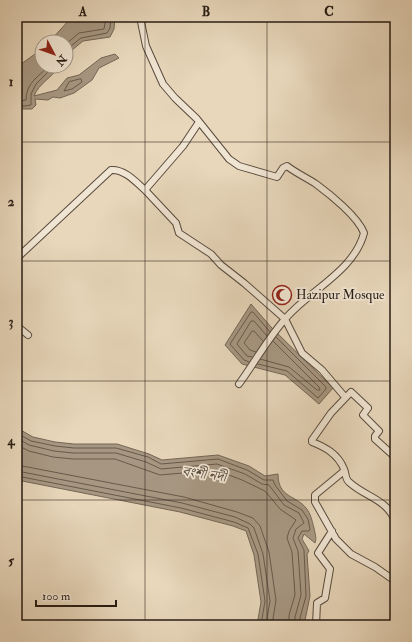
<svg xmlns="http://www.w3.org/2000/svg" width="412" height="642" font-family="'IM FELL Double Pica','Noto Serif Bengali',serif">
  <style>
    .water { fill: #a79782; stroke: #746656 }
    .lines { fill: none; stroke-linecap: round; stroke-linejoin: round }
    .shore { stroke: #685a4b; stroke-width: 1 }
    .street-casing { stroke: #584b3e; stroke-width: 8 }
    .street { stroke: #f0e5d3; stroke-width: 6 }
    .grid { fill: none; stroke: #281c14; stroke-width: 1; stroke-opacity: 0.55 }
    .labels { text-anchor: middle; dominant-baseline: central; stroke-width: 3.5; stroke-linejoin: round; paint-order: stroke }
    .poi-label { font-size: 13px; fill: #281c14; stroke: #f0e5d3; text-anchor: start }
    .water-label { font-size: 14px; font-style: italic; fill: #5b4d40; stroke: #f0e5d3 }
    .neatline { fill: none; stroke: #281c14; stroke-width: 1.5 }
    .grid-label { font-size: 13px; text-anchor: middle; font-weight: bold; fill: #281c14 }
  </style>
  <rect width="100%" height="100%" fill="#e8d7bb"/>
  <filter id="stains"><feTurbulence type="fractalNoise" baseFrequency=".005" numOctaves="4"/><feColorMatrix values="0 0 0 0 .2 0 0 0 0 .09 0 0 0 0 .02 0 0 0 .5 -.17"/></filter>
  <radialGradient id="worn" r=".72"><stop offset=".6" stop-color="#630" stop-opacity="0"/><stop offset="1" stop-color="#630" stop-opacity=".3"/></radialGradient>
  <!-- water -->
  <path class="water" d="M72,17H115L114,29L110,37L83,41L66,55V42H49Z
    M42,49V66H59C52,78 39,83 34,96L57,90L67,78L79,75L101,58L115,54L119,58L99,68L92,80L74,93L60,98L53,97L48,100L35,99L36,105L32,109H22L17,112V67Z
    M251,304L271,327L333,388L319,404L285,375L242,364L225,345Z
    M17,428L33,437L55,442L74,444H117L149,454L162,460L218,455L249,466L265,476L278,474C278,498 296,495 306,508C311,514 312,521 314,528C315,534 317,538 315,543L304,534L302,539L309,551L307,554L310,596L304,625H257L261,602L254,555L246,531L233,526L180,512L17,480Z"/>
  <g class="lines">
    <!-- shore -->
    <path class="shore" d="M66,44L79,33L104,29L106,17
      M66,50L81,38L107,33L110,28L111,17
      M81,79L82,82L72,89L64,91L69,82Z
      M17,102L26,100C26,83 38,77 49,66
      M17,107L31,105V94L36,84L54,66
      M256,352L250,350L244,343L252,331H254L263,341
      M252,357L247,356L237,344L251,321H254L267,336
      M260,359L289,367L317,390H320L319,387L273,341
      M249,362L244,360L230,344L251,312H253L270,332
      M258,364L287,371L318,398L326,389V387L276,337
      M17,433L31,441L55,446L74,448H116L148,457L161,464L218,459L247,470L264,480H273L275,485L287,501L302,510L308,519L310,529L309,531H302L298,538L304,550L306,596L300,618V625
      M17,438L29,445L54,451L73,453H116L146,462L161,469L217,464L245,474L262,484L269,485L284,505L299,513L304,523L296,529L293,538L298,551L301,595L295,617V625
      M17,445L29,451L53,457L73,459H115L160,475L216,470L242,480L265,491L280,509L296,520L289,531L287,538L292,552L295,595L289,615V625
      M17,465L184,497L237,512L253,518L260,526L269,552L276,600L272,625
      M17,471L182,503L235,517L250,524L254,528L263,554L270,601L266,625
      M17,476L181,508L234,522L248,528L258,554L265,601L261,625"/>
    <defs>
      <path id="street" d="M140,17L146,46L163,84L175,98L197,119L229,159L239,166L277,177L283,168L287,166C296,173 307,178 316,184C331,195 358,217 364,233C354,271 310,290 286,318C268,338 255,362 239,384
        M199,122L183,146L145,190L176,223L179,233L211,254L221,265L244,283L285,319L302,353L322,370L345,397
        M17,258L111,170C124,169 135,181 145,190
        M17,326L28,335
        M395,457L375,439V436L379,431L363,415L368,408L351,392L331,413L312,440V442C325,447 338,454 344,469C346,473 345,479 349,482C365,497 387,499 395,521
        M344,471L315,495V502L336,539L351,554L375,567L395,581
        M316,625L317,603L325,598L330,569L318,553L332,531"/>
    </defs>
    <!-- street casing -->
    <use href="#street" class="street-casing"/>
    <!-- street -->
    <use href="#street" class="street"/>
  </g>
  <!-- grid -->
  <path class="grid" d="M145,17V625M267,17V625M17,142H395M17,261H395M17,381H395M17,500H395"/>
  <!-- icons -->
  <defs>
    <symbol id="mosque-ring" viewBox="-11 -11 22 22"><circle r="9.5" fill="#f0e5d3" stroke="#8f2418" stroke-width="1.5"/><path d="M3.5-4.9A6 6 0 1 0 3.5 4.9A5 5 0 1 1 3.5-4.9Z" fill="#8f2418"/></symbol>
  </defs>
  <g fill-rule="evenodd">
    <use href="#mosque-ring" x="271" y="284" width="22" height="22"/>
  </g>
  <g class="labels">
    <!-- poi labels -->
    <g class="poi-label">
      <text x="296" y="295">Hazipur Mosque</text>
    </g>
    <!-- water labels -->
    <g class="water-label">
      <text transform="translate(204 474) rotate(8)">বংশী নদী</text>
    </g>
  </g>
  <!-- margin -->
  <rect width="412" height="642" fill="none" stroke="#e8d7bb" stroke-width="44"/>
  <!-- north arrow -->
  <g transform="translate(54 54) rotate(131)"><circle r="19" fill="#f0e5d3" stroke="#a09587"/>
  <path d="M0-3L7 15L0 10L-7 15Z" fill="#8f2418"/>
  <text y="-6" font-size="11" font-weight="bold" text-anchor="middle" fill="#281c14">N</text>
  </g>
  <!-- scale -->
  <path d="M36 600v6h80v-6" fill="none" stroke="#281c14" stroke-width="2"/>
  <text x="42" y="600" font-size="12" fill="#281c14" stroke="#f0e5d3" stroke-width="3" paint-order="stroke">100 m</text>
  <rect x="22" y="22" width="368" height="598" class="neatline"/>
  <g class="grid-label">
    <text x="83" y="16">A</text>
    <text x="206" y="16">B</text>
    <text x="329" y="16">C</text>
    <text x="11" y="86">1</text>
    <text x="11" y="206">2</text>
    <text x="11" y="326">3</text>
    <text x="11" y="445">4</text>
    <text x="11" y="565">5</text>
  </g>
  <rect width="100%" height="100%" filter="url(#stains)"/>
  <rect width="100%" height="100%" fill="url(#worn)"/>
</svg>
